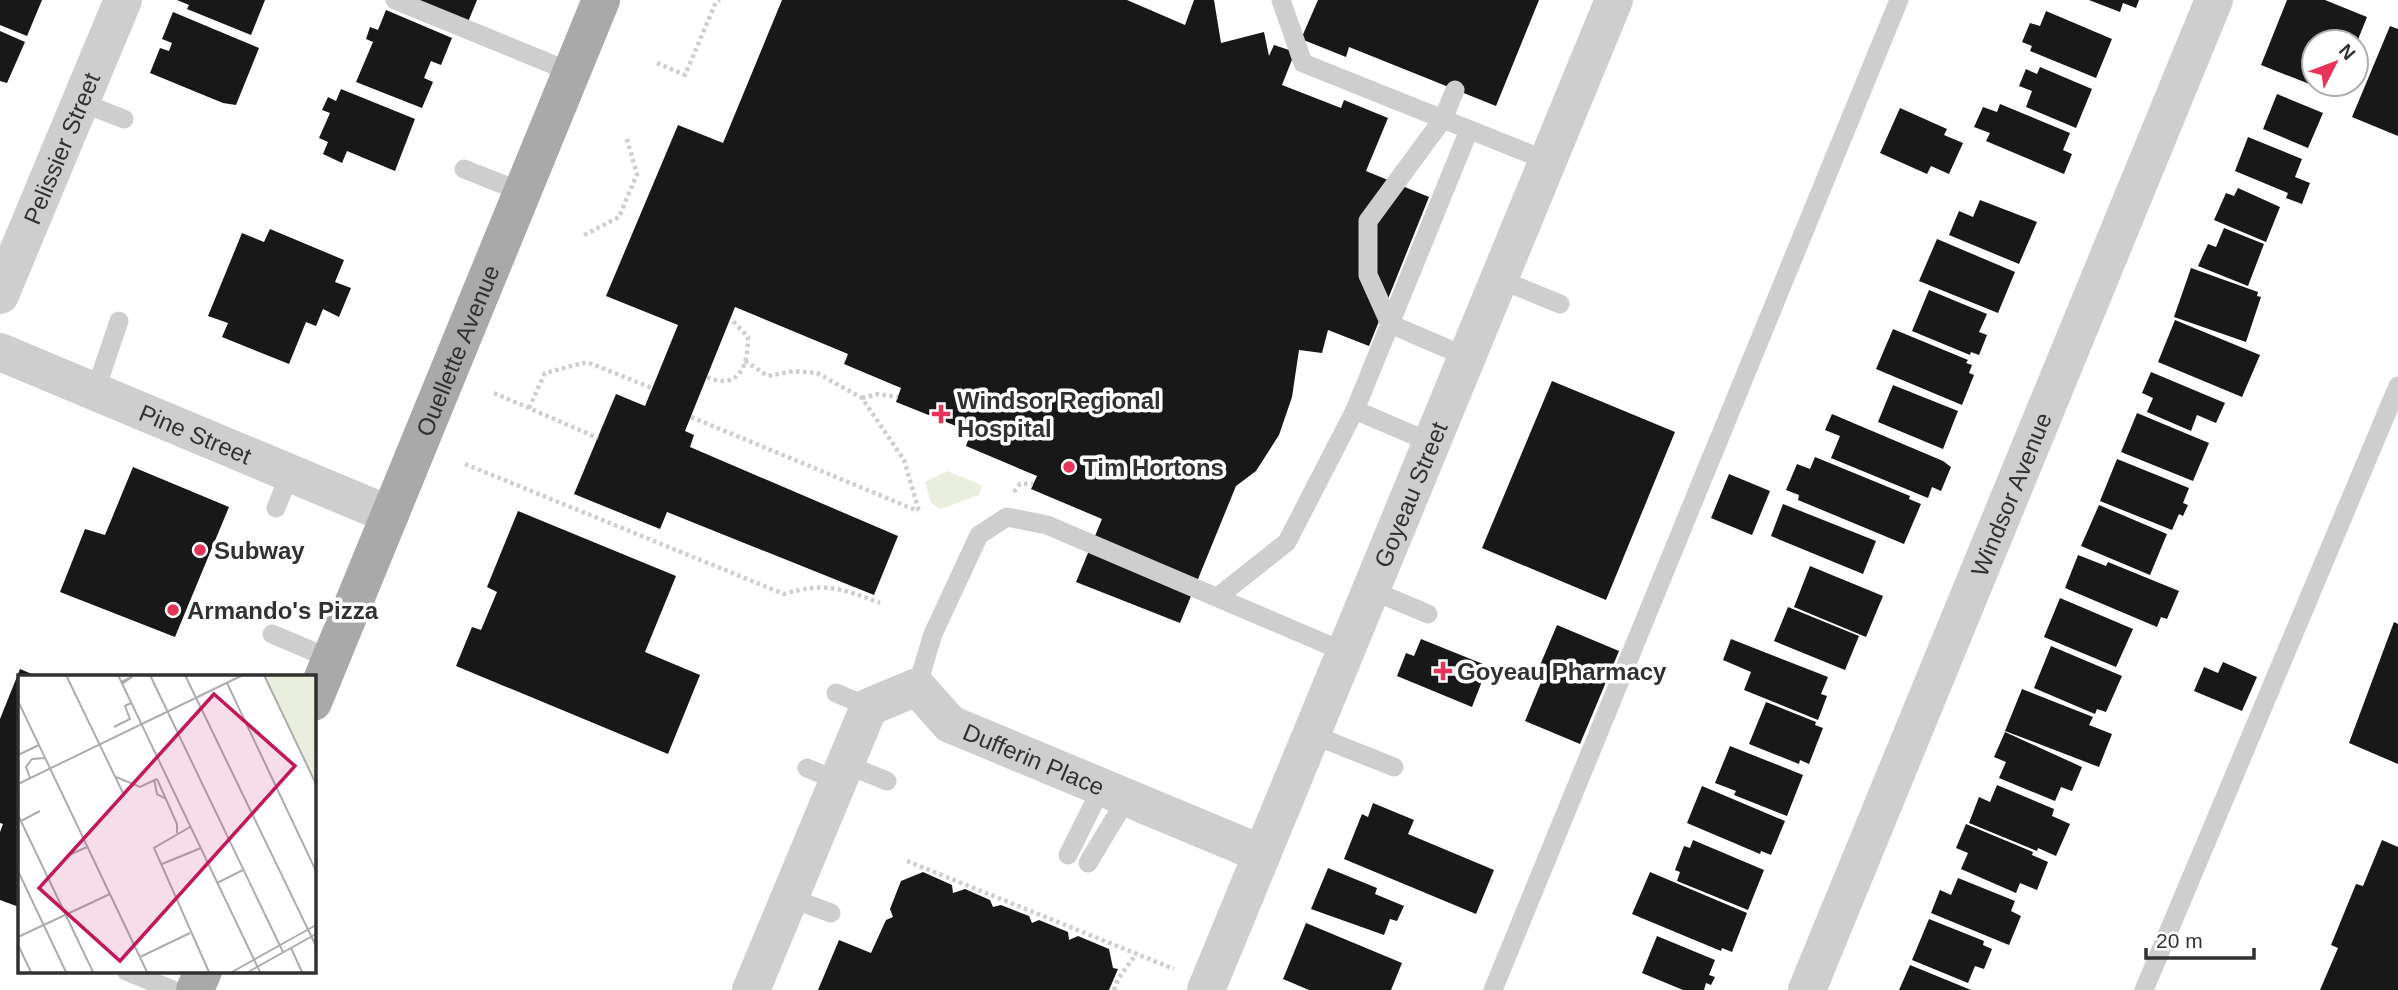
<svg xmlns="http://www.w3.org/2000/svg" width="2398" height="990" font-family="Arial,sans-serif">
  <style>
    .green { fill: #e9eedf }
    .building { fill: #181818 }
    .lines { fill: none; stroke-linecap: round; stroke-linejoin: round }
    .path { stroke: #cecece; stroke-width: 4.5; stroke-dasharray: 3.5 3.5; stroke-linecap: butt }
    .service { stroke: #cecece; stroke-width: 19 }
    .minor { stroke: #cecece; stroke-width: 38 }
    .primary { stroke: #a9a9a9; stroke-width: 38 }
    .poi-dot { fill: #e83359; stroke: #fff; stroke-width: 2.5 }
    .labels { text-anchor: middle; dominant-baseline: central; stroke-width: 7; stroke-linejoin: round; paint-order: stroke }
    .street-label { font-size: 24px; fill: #313131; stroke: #fff }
    .poi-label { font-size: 24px; font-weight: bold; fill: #313131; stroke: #fff; text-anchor: start }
    .inset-road { fill: none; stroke: #adadad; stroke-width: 2 }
    .view { fill: #c2185b; fill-opacity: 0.15; stroke: #c2185b; stroke-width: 3.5 }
    .inset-edge { fill: none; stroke: #313131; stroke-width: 3.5 }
  </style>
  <rect width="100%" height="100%" fill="#fff"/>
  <!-- green -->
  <path class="green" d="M947,471L982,485L979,495L941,509L931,503L925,482Z"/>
  <!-- building -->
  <path class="building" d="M0,0H42L27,36L0,25Z
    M177,0H265L251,35L187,9L189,5Z
    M406,0H477L468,22Z
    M782,0H1127L1185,25L1194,0H1214L1221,43L1264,32L1269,56L1274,45L1295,52L1282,85L1341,108L1344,100L1388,118L1366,171L1429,197L1369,346L1328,330L1322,353L1299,350L1292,397L1279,435L1256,471L1236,486L1180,623L1076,582L1102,519L1031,489L1037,476L966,446L971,432L896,402L901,388L844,364L848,354L735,307L685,431L694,435L690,447L898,536L874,595L667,512L660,529L574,494L616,394L645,406L678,325L606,296L678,125L723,143Z
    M1318,0H1539L1496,106L1349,47L1346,57L1301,39Z
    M2089,0H2139L2136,8L2123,3L2120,12Z
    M2287,0H2325L2367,17L2357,42H2314V84H2330L2327,91L2261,65Z
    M386,10L452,38L441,65L431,61L424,78L433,82L422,108L356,82L373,42L366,39L370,27L378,30Z
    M2046,11L2112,39L2096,78L2030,51L2032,46L2022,42L2030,23L2040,26Z
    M173,12L259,48L236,105L223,103L150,73L160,48L169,51L172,43L162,39Z
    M2390,26L2398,29V136L2352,117Z
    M0,31L25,42L7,83L0,81Z
    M2040,67L2092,89L2076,128L2026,107L2032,91L2019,86L2026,69L2037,74Z
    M341,89L415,119L395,171L347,151L342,163L323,154L328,142L319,138L330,113L322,110L328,97L336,101Z
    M2277,94L2323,113L2308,148L2263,129Z
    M2000,104L2070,133L2063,150L2072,154L2064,174L1986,141L1990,133L1974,127L1983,107L1997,112Z
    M1900,108L1947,129L1944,135L1963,143L1949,174L1931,166L1927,174L1880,153Z
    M2248,137L2302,159L2295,177L2310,183L2302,204L2286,198L2288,193L2235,171Z
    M2238,188L2280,207L2266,242L2214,220L2226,193L2234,196Z
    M1980,200L2037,222L2019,264L1949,235L1959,211L1973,217Z
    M2224,228L2264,244L2248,286L2198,266L2208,244L2216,247Z
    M270,229L344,260L335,282L351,288L339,317L323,309L316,326L306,322L289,364L222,337L228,323L208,316L242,233L264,242Z
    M1937,239L2015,272L1998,313L1919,281Z
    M2191,268L2258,292L2257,296L2261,297L2246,342L2174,317Z
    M1929,290L1987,314L1979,332L1987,335L1979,355L1971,352L1970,355L1912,331Z
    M2175,320L2260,355L2242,397L2158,362Z
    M1893,329L1968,360L1966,363L1972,365L1969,373L1974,375L1962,405L1876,369Z
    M2151,372L2225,403L2216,423L2197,415L2191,431L2147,412L2153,398L2142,393Z
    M1552,381L1675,432L1606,600L1482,548Z
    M1893,385L1958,411L1943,449L1878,422Z
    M2137,413L2209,443L2193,481L2121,452Z
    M1832,414L1943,461L1951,467L1941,491L1932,487L1928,498L1831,458L1840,436L1825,430Z
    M1815,457L1910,496L1909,499L1921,504L1904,544L1798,500L1799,495L1786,490L1797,464L1810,469Z
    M2117,459L2189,488L2183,503L2188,505L2183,516L2179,514L2172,530L2100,501Z
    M133,467L229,507L175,637L60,592L85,529L105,535Z
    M1729,474L1770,491L1752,535L1711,518Z
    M1783,504L1876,541L1863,574L1771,536Z
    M2099,505L2167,534L2150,575L2081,546Z
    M518,511L676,576L645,652L700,675L668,754L456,666L472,627L481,630L497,592L487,587Z
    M2078,555L2106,566L2108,562L2179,591L2167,619L2161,617L2157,627L2065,588Z
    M1810,566L1883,596L1866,637L1794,607Z
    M2060,598L2133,629L2116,667L2044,637Z
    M1788,607L1859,636L1845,670L1774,641Z
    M2394,622L2398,624V764L2349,743Z
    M1557,625L1619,651L1580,744L1525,721L1542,680L1535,677Z
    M1421,639L1488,666L1472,707L1397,676L1406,653L1414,656Z
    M1731,639L1828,677L1821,694L1827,696L1818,720L1744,690L1751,672L1723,660Z
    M2051,646L2122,676L2106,712L2097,709L2095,714L2034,688Z
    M2223,662L2257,677L2242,711L2194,691L2204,667L2218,673Z
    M20,669L39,677H19V907L0,900V832L3,824L0,823V719Z
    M2022,689L2093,717L2089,725L2112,734L2099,767L2005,731Z
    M1766,702L1816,722L1815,725L1823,728L1809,764L1800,760L1799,764L1749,744Z
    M2005,732L2082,767L2072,791L2061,787L2055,801L1999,778L2006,762L1994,757Z
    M1730,746L1803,775L1787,816L1734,795L1736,791L1715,783Z
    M1997,785L2054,809L2052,816L2070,824L2056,856L2038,848L2037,851L1969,823L1979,797L1990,802Z
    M1702,786L1785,821L1771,855L1761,851L1760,854L1687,823Z
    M1373,803L1414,820L1408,834L1494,870L1476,914L1344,859L1362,814L1368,817Z
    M1966,824L2033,852L2032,855L2048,862L2037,890L2020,883L2016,893L1961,869L1968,853L1956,848Z
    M1693,840L1764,870L1748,910L1677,881L1680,872L1675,870L1684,846L1690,848Z
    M2382,840L2398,847V990H2320L2338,948L2331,945L2356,884L2363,886Z
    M1328,868L1377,888L1375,894L1404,906L1397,921L1390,919L1384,935L1311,909Z
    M923,872L952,885L953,893L965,889L990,900L993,907L1001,905L1029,916L1032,923L1039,920L1068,932L1069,940L1078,936L1109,949L1113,968L1118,969L1109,990H818L839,940L871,953L886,920L893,917L890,909L901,881Z
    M1650,872L1747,913L1732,952L1722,948L1721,951L1632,914Z
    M1958,878L2015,901L2011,911L2021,916L2009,945L1931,913L1940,890L1951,895Z
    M1929,919L1984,941L1983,945L1992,949L1984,969L1975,966L1968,983L1912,960Z
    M1306,923L1402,963L1391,990H1309L1283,979Z
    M1657,936L1715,960L1709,975L1715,977L1711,985L1706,983L1704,990H1683L1642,973Z
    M1910,965L1971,990H1899Z"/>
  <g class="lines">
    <!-- path -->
    <path class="path" d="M657,63L685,75L716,2L720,0
      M584,235L619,217L637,174L626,136
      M745,361L768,376L794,371L817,373L862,398L904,460L919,511
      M707,377C740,391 748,365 748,337L731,319
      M494,393L598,438
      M862,398L878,394L898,397
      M529,408L545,373L587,362L652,388
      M691,417L918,511
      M465,464L784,594C824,582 842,588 880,603
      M1014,492L1020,484H1033
      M907,861L1174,969
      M1114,990L1118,979L1136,954"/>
    <!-- service -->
    <path class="service" d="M395,0L571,72
      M1281,0L1303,63L1548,161
      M1455,90L1443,119L1368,221V275L1390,324L1467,357
      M80,102L124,119
      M464,169L522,192
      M1499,279L1560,304
      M95,392L119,321
      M1355,410L1432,443
      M276,508L290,473
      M1371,590L1428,614
      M1219,596L1287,542L1355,410L1469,130
      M272,634L331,659
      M917,687L933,634L979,535L1007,517L1047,525L1345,652
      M836,693L869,707
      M1311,734L1394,767
      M845,764L887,781
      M807,768L838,781
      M1068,855L1102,787
      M1088,863L1127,798
      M790,898L831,913
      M126,971L173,990
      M1493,990L1899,0
      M2144,990L2398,386"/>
    <!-- minor -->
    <g class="minor">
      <path id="s1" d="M0,295L123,0"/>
      <path id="s2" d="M0,352L390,515"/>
      <path id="s3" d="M751,990L869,707L917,687L950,724L1262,854"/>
      <path id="s4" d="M1206,990L1614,0"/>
      <path id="s5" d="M1807,990L2214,0"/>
    </g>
    <!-- primary -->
    <g class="primary">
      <path id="s6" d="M313,702L601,0"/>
      <path d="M195,990L203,971"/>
    </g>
  </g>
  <!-- markers -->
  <g class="poi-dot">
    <path d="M937.5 403.5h7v7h7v7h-7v7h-7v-7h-7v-7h7z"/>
    <circle cx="1069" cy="467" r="7"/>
    <circle cx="200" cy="550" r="7"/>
    <circle cx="173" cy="610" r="7"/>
    <path d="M1439.5 660.5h7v7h7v7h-7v7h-7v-7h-7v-7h7z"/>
  </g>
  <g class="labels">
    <!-- street labels -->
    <g class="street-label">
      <text stroke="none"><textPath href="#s1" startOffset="159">Pelissier Street</textPath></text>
      <text stroke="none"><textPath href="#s6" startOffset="380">Ouellette Avenue</textPath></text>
      <text stroke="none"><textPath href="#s2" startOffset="212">Pine Street</textPath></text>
      <text stroke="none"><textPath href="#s4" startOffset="536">Goyeau Street</textPath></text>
      <text stroke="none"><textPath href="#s5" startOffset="536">Windsor Avenue</textPath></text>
      <text stroke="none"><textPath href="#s3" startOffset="499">Dufferin Place</textPath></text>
    </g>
    <!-- poi labels -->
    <g class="poi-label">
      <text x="957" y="400">Windsor Regional<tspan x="957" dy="28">Hospital</tspan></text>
      <text x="1083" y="467">Tim Hortons</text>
      <text x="214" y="550">Subway</text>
      <text x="187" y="610">Armando's Pizza</text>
      <text x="1457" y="671">Goyeau Pharmacy</text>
    </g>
  </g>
  <!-- overview -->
  <g transform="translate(18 675)">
    <rect width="298" height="298" fill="#fff"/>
    <path d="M246,0H297V101L294,102Z" fill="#e9eedf"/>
    <path class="inset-road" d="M48,0L105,118M100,0L242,297M132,0L265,277M167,0L298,271M246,0L298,109M103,7L114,2L104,9M209,8L298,196M0,26L129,297M96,52L112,44L107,31L113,28M0,80L21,70M98,102L122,112L139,104M12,103L8,92L14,84L27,83M136,104L139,119L148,124M139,104L159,149V158M0,109L225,0M0,140L75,297M3,146L22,136M172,152L136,173L191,297M49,181L69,172M144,189L183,173M0,196L48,297M199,208L225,195M0,262L92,219M0,270L13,297M273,273L284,297M122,282L172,258M214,297L298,250M230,297L298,259"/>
    <path class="view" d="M196,19L277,91L102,286L21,213Z"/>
    <rect width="298" height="298" class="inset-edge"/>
  </g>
  <!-- north arrow -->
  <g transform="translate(2335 63) rotate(48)"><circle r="33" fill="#ffffff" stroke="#adadad" stroke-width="2"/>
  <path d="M0-5L12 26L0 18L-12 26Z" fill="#e83359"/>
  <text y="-10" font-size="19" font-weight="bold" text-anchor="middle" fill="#313131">N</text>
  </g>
  <!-- scale -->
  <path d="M2146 948v10h108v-10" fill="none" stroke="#313131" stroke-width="3.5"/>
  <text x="2156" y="948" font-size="21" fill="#313131" stroke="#ffffff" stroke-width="5" paint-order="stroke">20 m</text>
</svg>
